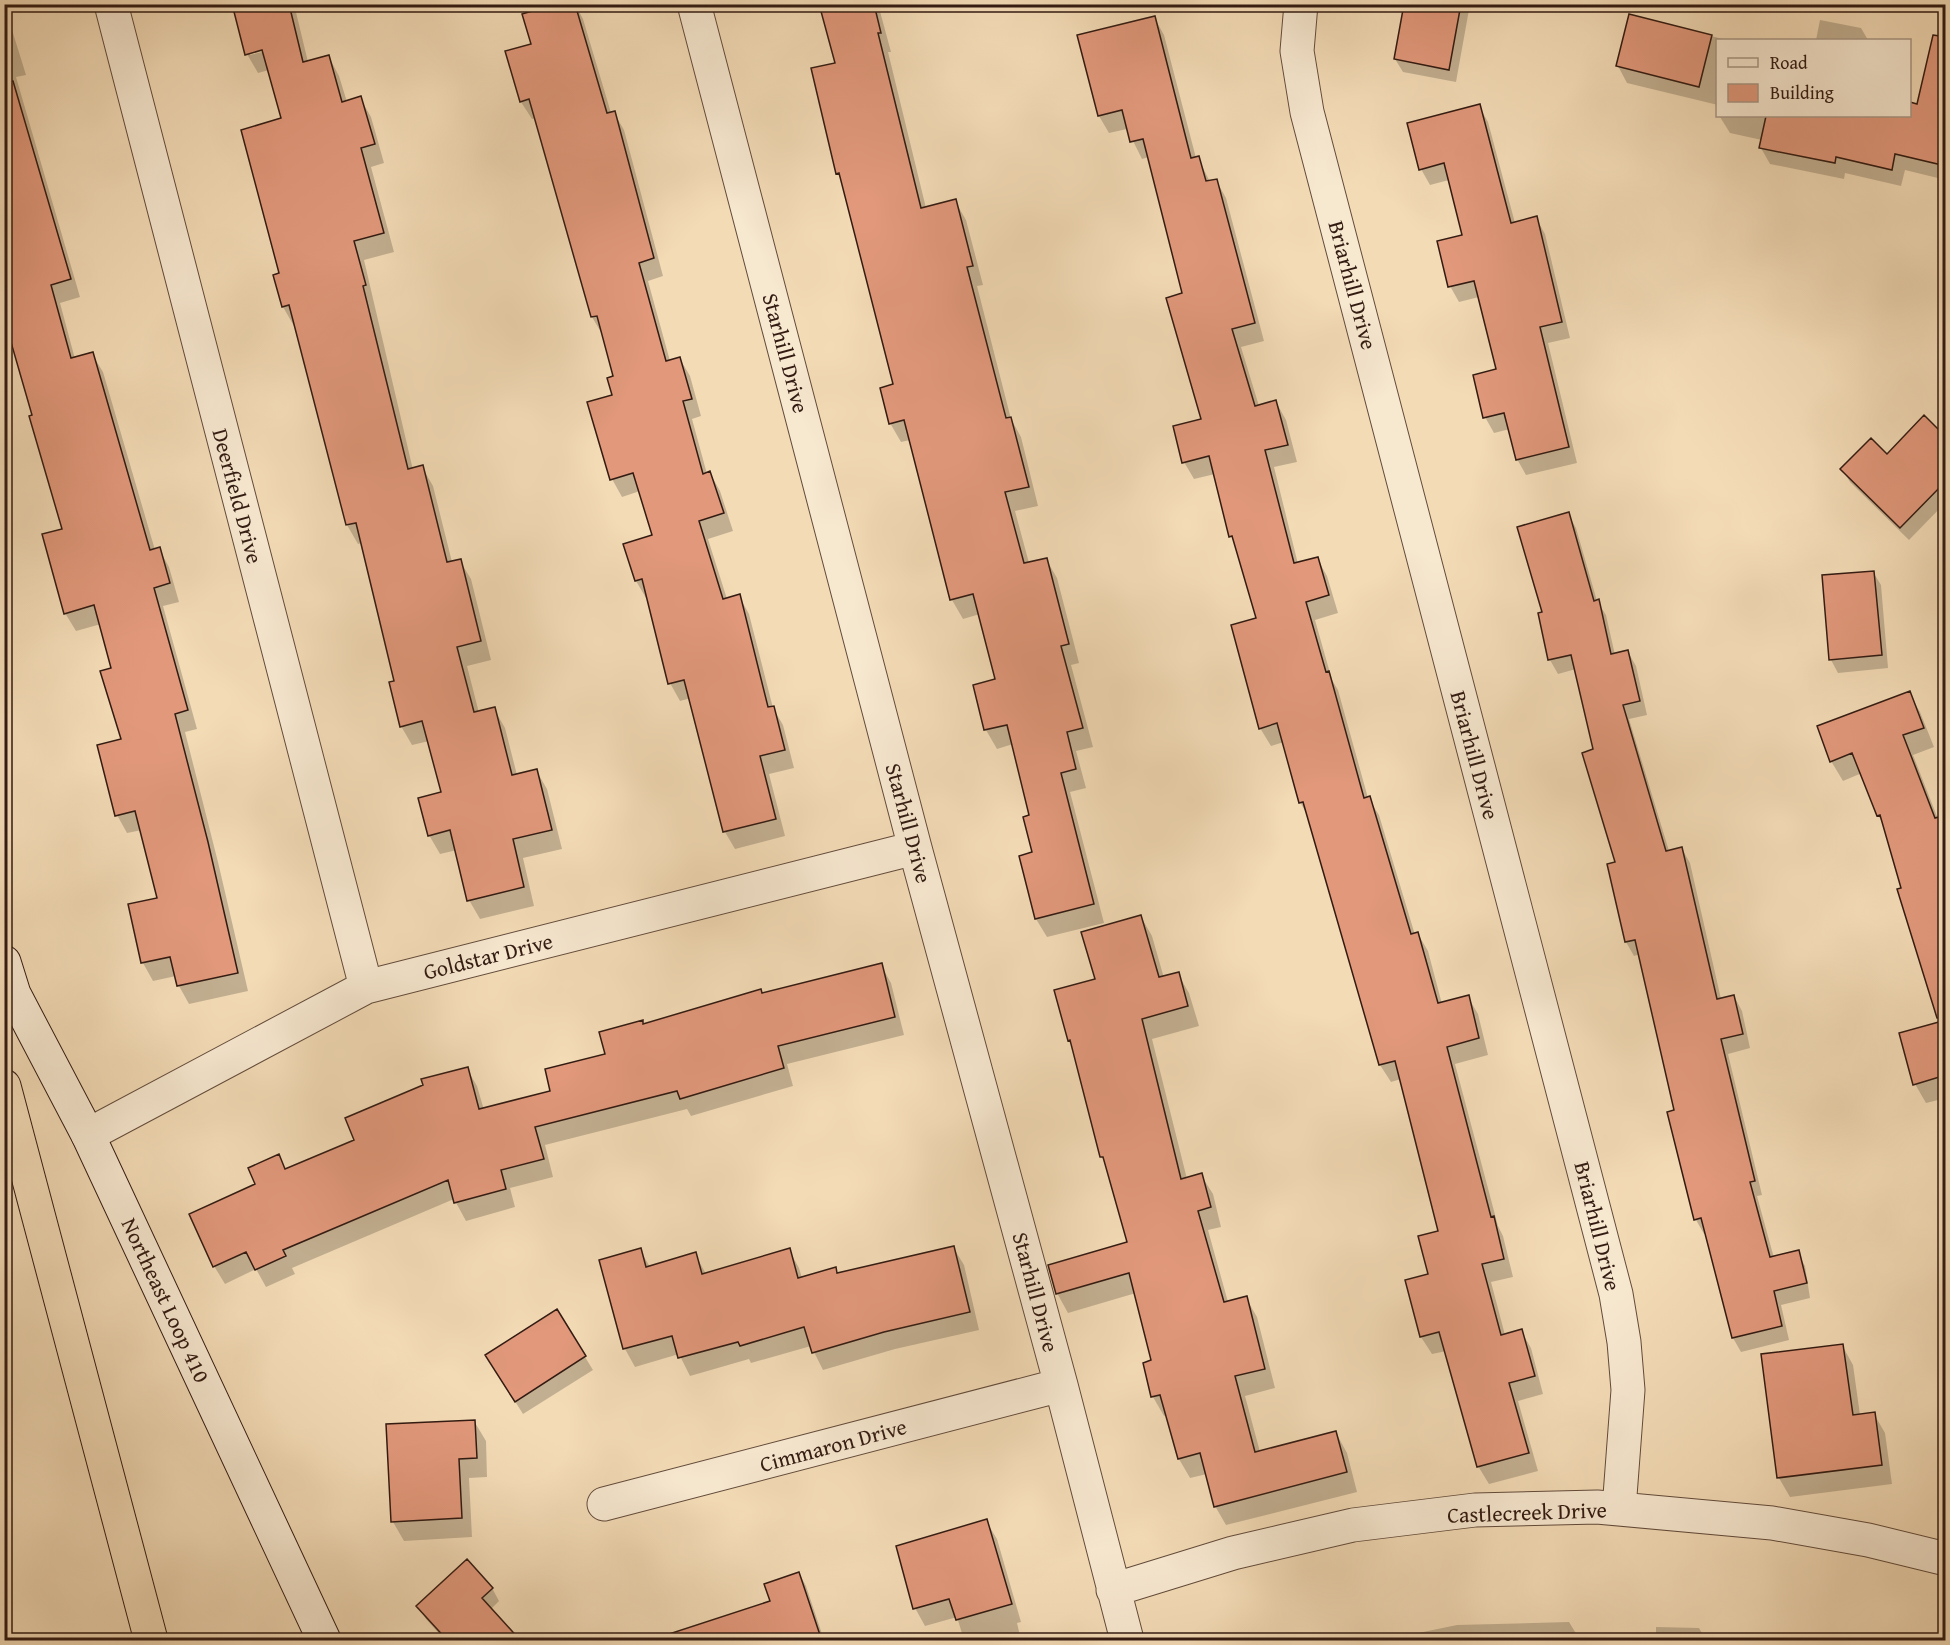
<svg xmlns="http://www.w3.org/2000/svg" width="1950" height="1645" font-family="'Gentium Book Plus',serif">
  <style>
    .shadow { fill: #0003; fill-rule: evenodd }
    .building { fill: #e1987b; stroke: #331b12; stroke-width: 1.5 }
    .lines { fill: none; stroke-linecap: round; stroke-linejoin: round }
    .minor-casing { stroke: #634b3b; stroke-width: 35 }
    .secondary-casing { stroke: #331b12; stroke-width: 35 }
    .motorway-casing { stroke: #331b12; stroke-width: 35 }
    .minor { stroke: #f7e8d0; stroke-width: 33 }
    .secondary { stroke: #f7e8d0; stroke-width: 33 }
    .motorway { stroke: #f3dbb6; stroke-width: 33 }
    .labels { text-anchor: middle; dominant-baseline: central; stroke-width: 4.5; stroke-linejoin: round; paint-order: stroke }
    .street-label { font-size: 22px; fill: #331b12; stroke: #f7e8d0 }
  </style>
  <rect width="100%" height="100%" fill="#f3dbb6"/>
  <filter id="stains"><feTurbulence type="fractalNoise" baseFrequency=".00333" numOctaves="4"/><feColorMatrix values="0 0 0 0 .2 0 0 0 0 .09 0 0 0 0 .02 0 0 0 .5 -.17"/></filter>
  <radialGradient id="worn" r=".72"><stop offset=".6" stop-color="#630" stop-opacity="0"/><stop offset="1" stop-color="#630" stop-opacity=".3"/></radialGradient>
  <!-- shadow -->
  <path class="shadow" d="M4,4L26,75L16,77L80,297L60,303L75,359L92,354L103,372L155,550L159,549L169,567L179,602L163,606L197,729L185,732L218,862L248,991L189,1004L179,986L176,976L153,981L143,963L130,906L159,899L142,830L127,833L117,815L122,741L113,669L101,624L76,631L65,613L64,530L14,345L4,348Z
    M215,4H230L217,8Z
    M234,4H294L308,62L329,57L339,76L347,102L360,98L371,117L384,163L371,167L394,252L364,260L413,470L422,467L433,486L452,562L460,561L471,579L491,660L467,666L479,713L494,709L505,728L517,775L536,770L547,789L562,849L523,858L534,906L480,919L469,900L457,850L440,854L429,835L442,793L429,741L412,745L401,726L396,682L362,543L358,544L347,525L296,325L294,326L283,307L275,276L281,274L283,119L269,70L258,73L247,54ZM269,47L270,50L250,55V52Z
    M521,4H575L583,19L611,113H614L624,130L663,276L648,281L670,361L680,359L690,376L701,416L692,419L707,474L710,473L720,491L733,531L708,539L727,599L739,596L749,614L773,708L783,725L794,768L769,774L785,836L735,849L725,832L691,698L680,701L670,683L648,598H646L636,581L625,545L654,536L640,491L622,497L612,479L615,377L602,334L592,317L536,118L532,119L521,102L507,52L533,45Z
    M821,4H878L891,52H888L926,208L955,201L966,220L983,285L977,286L1011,419L1021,437L1038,506L1015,511L1029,563L1046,559L1057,578L1079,663L1071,665L1093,747L1076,751L1086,788L1070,792L1104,923L1047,937L1036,919L1031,816L1013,744L997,749L986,730L997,680L980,614L963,619L952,600L910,440L901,442L890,423L894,385L843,184L838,173L836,64Z
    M1143,4H1174L1172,12Z
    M1405,4H1470L1456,82L1403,72L1395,59Z
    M1630,16L1727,40H1718V105L1627,83L1618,66Z
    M1154,17L1164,35L1196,158H1198L1210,182L1216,180L1226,198L1264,341L1241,347L1259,406L1276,402L1286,420L1297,462L1274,467L1298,564L1317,558L1327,576L1338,613L1315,620L1332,680L1338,690L1368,798L1379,815L1415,935L1418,934L1428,951L1442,1004L1468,997L1478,1014L1488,1055L1455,1064L1498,1226L1503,1236L1513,1277L1491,1282L1505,1335L1521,1331L1531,1348L1543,1394L1518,1401L1538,1471L1489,1484L1478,1466L1446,1351L1432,1354L1421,1337L1407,1281L1430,1275L1440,1232L1401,1079L1391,1082L1380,1065L1309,818L1300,802L1284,742L1271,746L1260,728L1258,619L1237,548L1231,536L1215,474L1194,479L1184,462L1203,420L1184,294L1149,157L1142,159L1127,129L1109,133L1099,116L1079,36Z
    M1820,20L1861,28L1868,40H1816Z
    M1946,90V180L1905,170L1901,186L1845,173L1844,179L1770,164L1761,148L1762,140L1730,133L1720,117L1910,116V104L1918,106Z
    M1479,106L1488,122L1515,223L1536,218L1545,234L1570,338L1548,343L1577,463L1526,475L1517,459L1510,429L1494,433L1485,417L1497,370L1479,297L1459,302L1450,286L1464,236L1449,180L1430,185L1421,169Z
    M1946,439V502L1909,540L1850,482L1842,469Z
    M1568,514L1576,528L1597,601L1606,615L1615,655L1628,652L1636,666L1647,715L1629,719L1669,851L1682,849L1690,863L1721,999L1734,996L1742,1011L1750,1048L1728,1054L1762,1195L1757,1196L1774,1258L1797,1252L1805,1266L1810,1298L1781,1305L1789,1340L1741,1352L1733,1338L1706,1233L1704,1234L1696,1220L1669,1113L1676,1111L1640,954L1634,956L1626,942L1608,865L1617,863L1595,750L1576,669L1558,674L1550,660L1540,614L1544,613Z
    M1873,572L1881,585L1888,668L1838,673L1831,660Z
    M1909,693L1920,712L1934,747L1913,755L1938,819L1946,817V1098L1926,1103L1915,1084L1940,1023L1899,890L1902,889L1886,829L1878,815L1862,773L1843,781L1831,761Z
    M1141,917L1152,936L1164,978L1178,974L1189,993L1199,1026L1152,1039L1187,1179L1201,1175L1213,1194L1221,1227L1208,1230L1228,1302L1246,1298L1257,1317L1275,1388L1245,1396L1260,1452L1336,1433L1347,1453L1357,1492L1226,1525L1215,1506L1207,1474L1190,1478L1179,1459L1167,1415L1164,1416L1153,1397L1144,1364L1153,1361L1136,1293L1068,1313L1057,1293L1129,1243L1108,1168L1102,1157L1074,1047L1070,1040L1096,980Z
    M881,965L891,983L904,1035L787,1064L793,1086L691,1116L687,1109L545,1145L553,1177L510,1188L515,1207L466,1221L454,1199L292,1268L295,1274L266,1287L256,1269L225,1284L214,1266L257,1185L278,1156L286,1170L356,1140L467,1069L477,1086L484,1110L552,1092L606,1056L642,1022L644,1025Z
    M953,1247L964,1265L979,1330L895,1349L823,1370L811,1346L751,1363L749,1359L690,1376L679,1354L635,1367L625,1349L601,1261L640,1250L650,1267L695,1254L706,1274L789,1250L799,1268L802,1278L835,1268L838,1275Z
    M557,1311L593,1370L523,1414L494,1368Z
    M1842,1345L1853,1365L1860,1415L1874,1414L1885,1433L1892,1484L1790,1497L1779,1478Z
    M474,1421L486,1441L487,1477L469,1478L472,1537L404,1541L393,1522Z
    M986,1521L997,1539L1021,1622L1017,1623L1021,1640H964L957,1617L925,1626L915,1608Z
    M799,1573L806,1586L824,1640H724L772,1602Z
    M492,1588L499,1601L491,1609L519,1640H445L426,1619L418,1606Z
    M1569,1622L1580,1640H1395L1394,1638L1457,1625Z
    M1656,1627L1699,1628L1706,1640H1656Z"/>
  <!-- building -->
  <path class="building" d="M232,4H289L303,62L329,55L342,102L361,96L375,144L361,148L384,233L354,241L366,285L363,286L408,469L423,465L447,562L461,559L481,641L457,647L474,712L495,707L512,775L537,769L552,830L513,839L524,887L467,901L450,830L428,836L418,798L441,792L422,721L400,727L389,682L394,681L356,523L346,525L289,305L282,307L273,275L279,273L241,130L281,118L262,50L245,55Z
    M556,4H575L607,113L615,111L654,258L639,263L666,361L680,357L692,399L683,401L703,474L710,471L724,513L699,521L723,599L740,594L768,707L774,706L785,750L760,756L776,819L723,832L684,680L668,684L642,579L635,581L623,544L652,535L633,473L610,480L587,402L612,395L607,378L613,376L597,316L591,317L529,99L520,102L505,51L531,44L522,14Z
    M819,4H874L881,33H878L921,208L956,199L973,266L967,267L1006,418L1011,417L1029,487L1005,492L1024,563L1047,558L1069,644L1061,646L1083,728L1067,732L1076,769L1061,773L1094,904L1035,919L1019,856L1032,852L1023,817L1029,815L1007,725L984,730L973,685L995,679L973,594L950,600L904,420L889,424L880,388L893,384L839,173L836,174L811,68L835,63Z
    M1404,4H1461L1449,70L1394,59Z
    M1629,14L1712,35L1699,87L1616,66Z
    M1155,16L1191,158L1199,156L1206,181L1217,179L1255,323L1232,329L1255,406L1276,400L1288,445L1265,450L1294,563L1318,557L1329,595L1306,602L1326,672L1329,671L1364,798L1370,796L1411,934L1418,932L1438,1003L1469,995L1479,1038L1447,1047L1491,1217L1494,1216L1504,1259L1482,1264L1501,1335L1522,1329L1535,1376L1509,1383L1529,1453L1477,1467L1439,1332L1420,1337L1405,1280L1428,1274L1418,1236L1438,1231L1395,1061L1379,1065L1303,802L1299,803L1277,723L1259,729L1231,625L1256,618L1232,536L1229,537L1209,456L1182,463L1173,426L1201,419L1166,298L1182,293L1143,139L1130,142L1122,110L1098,116L1077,35Z
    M1933,35L1946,37V166L1895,154L1892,170L1836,157L1835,163L1759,148L1766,116H1910V102L1917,104Z
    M13,81L71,279L51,285L71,358L93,352L150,550L160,547L170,583L154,588L188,710L175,714L208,842L238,973L177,986L170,957L141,963L128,904L157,898L135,811L115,816L97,745L121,739L100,671L111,668L94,605L64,614L42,534L62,529L29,416L32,415L4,318V82Z
    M1480,104L1511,223L1537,216L1562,322L1540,327L1569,447L1516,460L1504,413L1483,418L1473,375L1496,369L1474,281L1448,287L1437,241L1462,235L1444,163L1419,170L1407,123Z
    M1924,415L1946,437V481L1900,528L1840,469L1871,438L1887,454Z
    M1569,512L1594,601L1599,599L1611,654L1628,650L1640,701L1623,705L1666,851L1682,847L1717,999L1734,995L1743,1034L1721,1039L1755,1181L1750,1182L1770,1257L1799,1250L1807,1283L1774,1291L1782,1326L1732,1338L1701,1218L1694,1220L1667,1112L1674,1110L1635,940L1625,942L1607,864L1615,862L1582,753L1593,749L1571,655L1548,660L1538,613L1542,612L1517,527Z
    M1874,571L1882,655L1829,660L1822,575Z
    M1910,691L1924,728L1903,735L1935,818L1946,815V1017L1937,1018L1897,889L1901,888L1880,815L1877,816L1852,753L1830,762L1817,726Z
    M1141,915L1159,977L1179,972L1188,1006L1142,1019L1181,1179L1202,1173L1211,1207L1198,1211L1224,1302L1247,1296L1265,1369L1235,1376L1255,1452L1336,1431L1347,1472L1214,1507L1200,1453L1178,1459L1160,1395L1151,1397L1143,1363L1151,1360L1129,1273L1056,1294L1048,1265L1127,1242L1103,1157H1100L1070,1040L1068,1041L1054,990L1095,979L1081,932Z
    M882,963L895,1017L778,1046L784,1068L680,1099L677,1091L535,1127L544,1159L501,1170L506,1189L454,1203L448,1180L283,1250L286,1256L255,1270L246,1252L213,1267L189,1214L255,1184L248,1168L279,1154L285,1169L354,1140L345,1118L423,1085L421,1079L468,1067L479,1109L550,1091L545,1069L605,1054L599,1032L643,1020V1024L761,989L762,993Z
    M1946,1020V1075L1913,1085L1899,1033Z
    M954,1246L970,1312L884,1332L812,1353L804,1327L740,1346L738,1342L678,1358L672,1336L623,1349L599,1260L641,1248L646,1267L696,1252L702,1274L790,1248L798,1278L836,1267L837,1273Z
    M557,1309L586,1356L515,1402L485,1355Z
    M1843,1344L1853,1415L1875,1412L1882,1465L1777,1478L1761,1354Z
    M475,1420L477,1458L459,1459L462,1518L391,1522L386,1424Z
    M987,1519L1012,1604L956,1620L949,1599L913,1609L896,1546Z
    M467,1559L493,1588L482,1598L521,1641H448L416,1606Z
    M799,1572L822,1641H670L669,1634L770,1601L764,1584Z"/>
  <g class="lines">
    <defs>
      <path id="minor" d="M111,4L366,987
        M694,4L915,848L1061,1385L1127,1640
        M1301,4L1297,51L1307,112L1616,1294L1624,1342L1628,1390L1619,1509
        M88,1135L366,987L915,848
        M604,1504L1061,1385
        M1113,1590L1233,1553L1353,1525L1475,1510L1597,1507L1772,1523L1868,1540L1946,1559"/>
      <path id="secondary" d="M4,962L14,994L88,1135L324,1640"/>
      <path id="motorway" d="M4,1086L151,1640"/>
    </defs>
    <!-- minor casing -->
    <use href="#minor" class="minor-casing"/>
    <!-- secondary casing -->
    <use href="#secondary" class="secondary-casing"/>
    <!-- motorway casing -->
    <use href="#motorway" class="motorway-casing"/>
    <!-- minor -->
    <use href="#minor" class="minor"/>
    <!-- secondary -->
    <use href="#secondary" class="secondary"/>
    <!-- motorway -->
    <use href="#motorway" class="motorway"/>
  </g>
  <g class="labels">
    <!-- street labels -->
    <g class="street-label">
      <text transform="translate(1353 285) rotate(75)">Briarhill Drive</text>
      <text transform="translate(786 353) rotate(75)">Starhill Drive</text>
      <text transform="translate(238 496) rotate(75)">Deerfield Drive</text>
      <text transform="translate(1475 755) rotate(75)">Briarhill Drive</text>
      <text transform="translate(909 823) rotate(75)">Starhill Drive</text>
      <text transform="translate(488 956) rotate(-14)">Goldstar Drive</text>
      <text transform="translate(1598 1226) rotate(76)">Briarhill Drive</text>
      <text transform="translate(1036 1292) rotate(75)">Starhill Drive</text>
      <text transform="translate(166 1300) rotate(65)">Northeast Loop 410</text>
      <text transform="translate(833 1445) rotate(-15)">Cimmaron Drive</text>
      <text transform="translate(1527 1512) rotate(-2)">Castlecreek Drive</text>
    </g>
  </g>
  <!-- margin -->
  <rect width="1950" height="1645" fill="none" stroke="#f3dbb6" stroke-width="24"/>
  <rect x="6" y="6" width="1938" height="1633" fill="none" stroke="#331b12" stroke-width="3"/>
  <rect x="12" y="12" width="1926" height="1621" fill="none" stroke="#331b12" stroke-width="1.5"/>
  <!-- legend -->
  <rect x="1716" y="39" width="195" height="78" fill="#f7e8d0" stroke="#a99684" stroke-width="1.5"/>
  <rect x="1728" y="58" width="30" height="9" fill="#f7e8d0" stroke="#a99684" stroke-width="1.5"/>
  <text x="1770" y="69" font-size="18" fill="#331b12">Road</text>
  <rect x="1728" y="84" width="30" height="18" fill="#e1987b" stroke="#a99684" stroke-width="1.5"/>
  <text x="1770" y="99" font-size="18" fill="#331b12">Building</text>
  <rect width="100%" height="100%" filter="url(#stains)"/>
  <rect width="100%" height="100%" fill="url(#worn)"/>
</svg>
